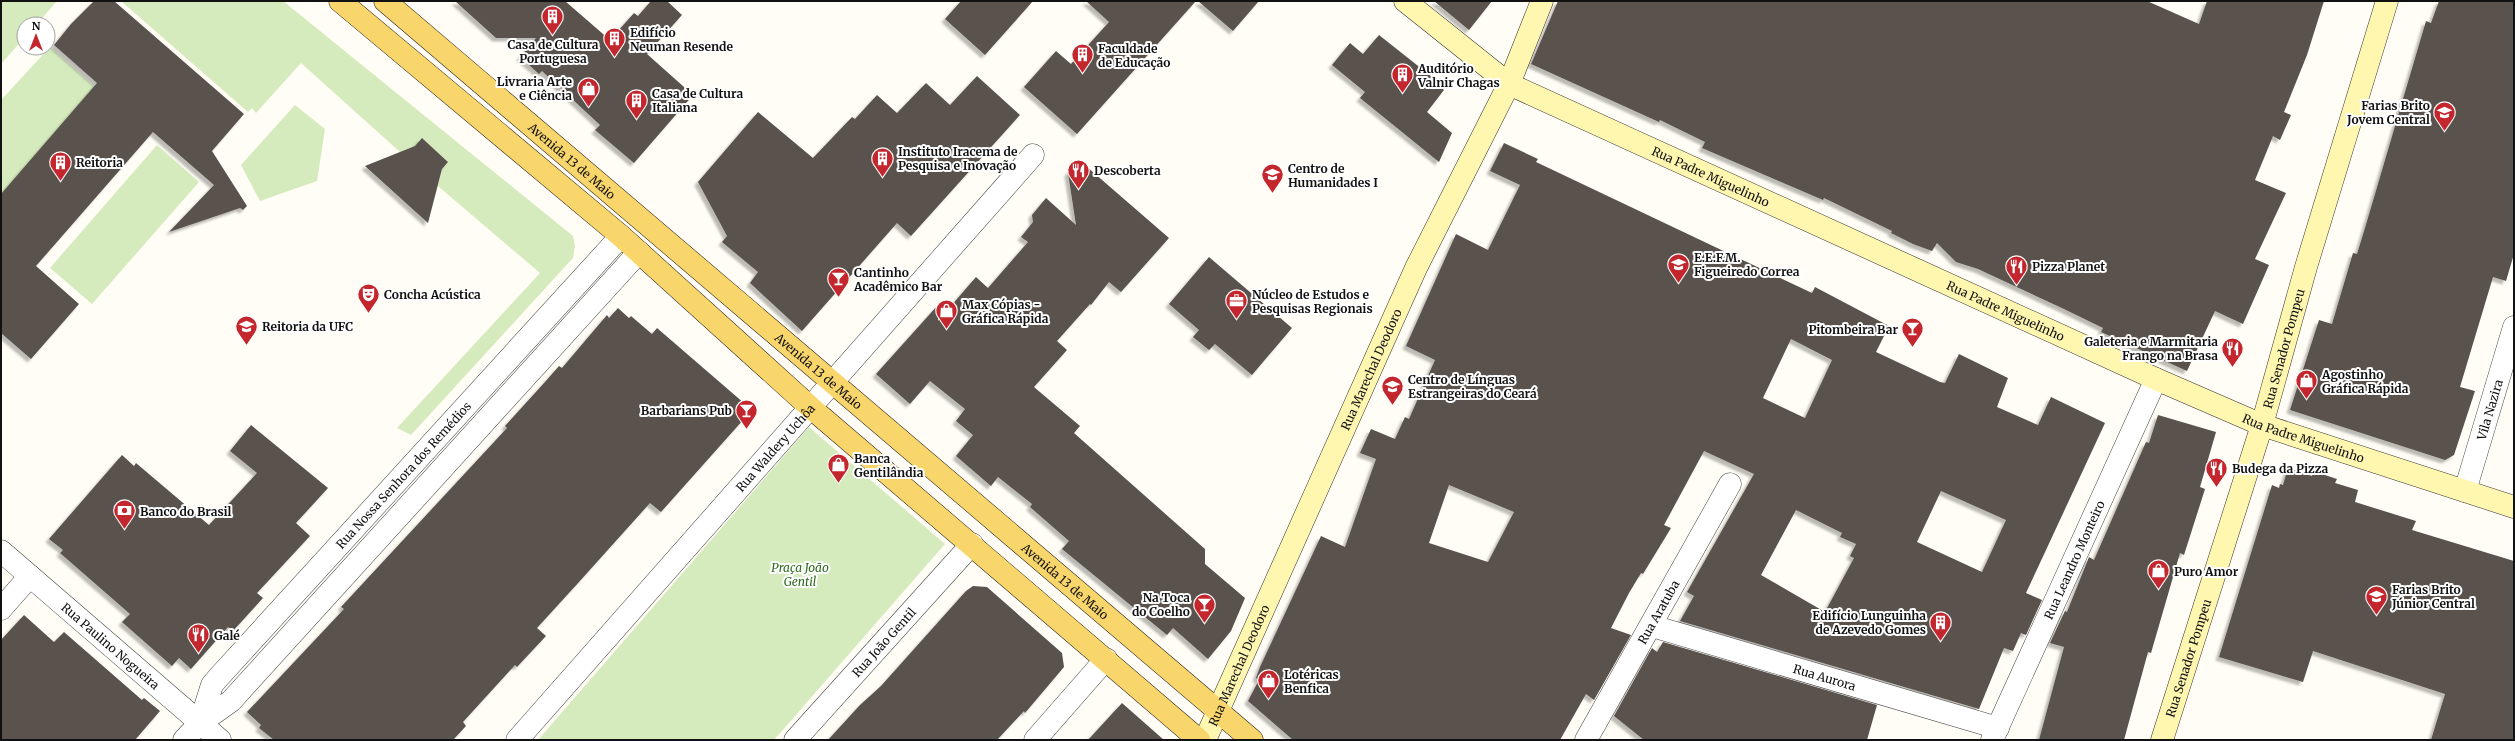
<svg xmlns="http://www.w3.org/2000/svg" width="2515" height="741" font-family="Merriweather,serif">
  <style>
    .green { fill: #d5ebbd }
    .building { fill: #5a524d; fill-rule: evenodd; filter: url(#shadow) }
    .lines { fill: none; stroke-linecap: round; stroke-linejoin: round }
    .street-casing { stroke: #444; stroke-width: 23 }
    .secondary-casing { stroke: #333; stroke-width: 23 }
    .primary-casing { stroke: #222; stroke-width: 23 }
    .street { stroke: #fff; stroke-width: 22 }
    .secondary { stroke: #fff6b0; stroke-width: 22 }
    .primary { stroke: #f9d66b; stroke-width: 22 }
    .labels { text-anchor: middle; dominant-baseline: central; stroke-width: 4; stroke-linejoin: round; paint-order: stroke }
    .poi-label { font-size: 12px; font-weight: bold; fill: #111; stroke: #fff; text-anchor: start }
    .street-label { font-size: 12px; fill: #111; stroke: #fff }
    .park-label { font-size: 12px; font-style: italic; fill: #2f6b1f; stroke: #fff }
  </style>
  <defs>
    <filter id="shadow"><feDropShadow dx="-3.5" dy="3.5" stdDeviation="1" flood-color="#0004"/></filter>
  </defs>
  <rect width="100%" height="100%" fill="#fffdf5"/>
  <!-- green -->
  <path class="green" d="M1,1H57L37,24H24V38L1,64Z
    M121,1H283L573,236L575,246L573,258L411,435L397,428L540,273L438,186L442,169L448,162L422,138L415,146L400,152L301,63L256,113L252,108L248,112Z
    M50,47L97,89L1,194V100Z
    M295,105L325,129L317,181L260,201L241,165Z
    M157,145L199,182L92,304L50,268Z
    M809,427L945,544L774,740H538Z"/>
  <!-- building -->
  <path class="building" d="M94,1H114L244,114L212,151L247,206L243,210L240,208L169,232L214,185L153,132L36,266L79,304L31,359L1,333V194L97,83L54,45L71,24Z
    M455,1H565L610,40L634,13L638,16L651,1H667L682,15L647,54L693,95L634,163L595,130L600,125L542,71L539,74L520,57L536,38H496Z
    M961,1H1033L985,55L945,19Z
    M1086,1H1196L1077,134L1024,87L1056,51L1071,64L1109,22Z
    M1198,1H1259L1233,31Z
    M1434,1H1492L1469,30Z
    M1558,1H2147L2199,24L2207,1H2324L2307,55L2284,112L2291,115L2280,140L2273,136L2255,180L2286,193L2255,259L2269,265L2243,324L2215,311L2187,371L2101,332L2103,328L2064,309L1978,269L1956,262L1937,243L1932,251L1913,244L1891,233L1892,231L1824,198L1823,200L1702,148L1705,142L1660,120L1659,122L1531,64Z
    M2439,1H2514V254L2506,281L2493,277L2460,387L2475,391L2454,455L2445,460L2290,410L2319,320L2332,324L2353,253L2357,254L2365,228L2426,21L2431,23Z
    M1379,35L1432,77L1431,79L1444,90L1427,112L1452,133L1439,162L1360,98L1365,92L1332,65L1350,43L1363,54Z
    M977,76L1020,115L911,236L897,223L802,331L750,283L758,272L722,242L727,236L698,182L758,112L813,158L852,117L855,119L877,95L897,113L926,83L950,105Z
    M422,138L448,162L442,169L428,223L365,166L415,146Z
    M1504,143L1538,159L1536,162L1812,293L1815,287L1889,326L1876,352L1940,382L1945,383L1959,354L2008,378L1997,407L2038,425L2051,397L2105,423L2026,593L2042,600L2026,635L2021,633L2013,651L2004,648L1979,709L1680,621L1694,596L1687,592L1754,474L1704,451L1664,525L1671,528L1643,574L1641,573L1629,593L1611,628L1631,635L1594,700L1586,694L1560,740H1293L1248,701L1259,680L1256,678L1260,667L1321,536L1345,547L1376,459L1360,453L1371,429L1395,439L1405,417L1409,419L1435,360L1406,346L1456,234L1488,250L1520,185L1490,171ZM1791,339L1832,360L1805,418L1763,398ZM1449,485L1514,512L1488,562L1429,543ZM1941,491L2006,520L1982,572L1917,542ZM1796,510L1842,533L1840,537L1856,544L1850,556L1854,558L1825,612L1761,575Z
    M1079,160L1169,238L1121,292L1109,282L1091,305L1090,304L1057,341L1067,350L1034,387L1080,426L1074,433L1205,549V564L1245,598L1231,631L1208,659L1173,628L1167,635L1062,549L1069,541L1030,507L1032,504L998,477L991,486L956,456L973,435L956,421L965,409L930,381L910,404L876,374L938,305V321L976,277L988,288L1028,242L1021,237L1033,222L1032,215L1046,198L1076,225L1068,173Z
    M1209,257L1292,328L1252,375L1215,344L1209,350L1193,337L1199,330L1169,304Z
    M618,308L629,318L631,316L652,334L657,328L752,410L661,512L650,503L579,582L537,628L546,636L517,667L515,665L463,722L466,726L453,740H274L259,728L261,725L247,712L344,609L341,607L507,428L505,426L545,382L559,366L562,368L607,315L609,318Z
    M2158,415L2216,432L2200,487L2205,489L2184,555L2180,553L2151,653L2148,652L2124,740H2039L2064,647L2050,643L2065,611L2067,612L2089,557L2094,560L2146,442L2149,443Z
    M251,425L328,488L296,523L310,536L257,593L263,598L233,631L228,627L191,669L179,658L172,666L122,622L130,614L60,553L63,550L49,539L122,455L134,466L136,463L209,525L257,473L230,451Z
    M2288,468L2312,476L2313,471L2337,479L2335,483L2358,490L2355,502L2416,521L2412,530L2514,561V740H2431L2445,694L2313,651L2303,682L2219,657L2272,485L2279,488L2280,484L2283,485Z
    M973,586L987,587L1062,653L1064,667L1025,713L1024,711L997,740H828L860,705L881,686L966,591Z
    M24,615L54,642L64,632L142,700L144,698L160,711L135,740H1V640Z
    M1663,642L1877,705L1867,740H1644L1614,716L1652,648L1657,652Z
    M1122,703L1164,740H1088Z"/>
  <g class="lines">
    <defs>
      <g id="street">
        <path id="s1" d="M2465,491L2514,327"/>
        <path id="s2" d="M1,551L220,740"/>
        <path d="M1,609L30,576"/>
        <path id="s3" d="M1652,626L1998,728"/>
        <path id="s4" d="M200,723L212,685L217,679L621,236"/>
        <path d="M184,740L200,723L231,701L639,252"/>
        <path id="s5" d="M517,740L1033,155"/>
        <path id="s6" d="M795,740L972,544"/>
        <path d="M1035,740L1106,659"/>
        <path id="s7" d="M1586,740L1730,484"/>
        <path id="s8" d="M1992,740L2156,379"/>
      </g>
      <g id="secondary">
        <path id="s9" d="M1405,1L1509,84L2156,379L2262,425L2514,507"/>
        <path id="s10" d="M1205,740L1416,268L1509,84L1542,1"/>
        <path id="s11" d="M2162,740L2262,425L2306,267L2387,1"/>
      </g>
      <g id="primary">
        <path d="M340,1L621,236L810,407L1199,740"/>
        <path id="s12" d="M385,1L1252,740"/>
      </g>
    </defs>
    <!-- street casing -->
    <use href="#street" class="street-casing"/>
    <!-- secondary casing -->
    <use href="#secondary" class="secondary-casing"/>
    <!-- primary casing -->
    <use href="#primary" class="primary-casing"/>
    <!-- street -->
    <use href="#street" class="street"/>
    <!-- secondary -->
    <use href="#secondary" class="secondary"/>
    <!-- primary -->
    <use href="#primary" class="primary"/>
  </g>
  <!-- icons -->
  <defs>
    <symbol id="building-pin" viewBox="-11 -11 22 30"><path d="M0 17L-7.5 6A9.5 9.5 0 1 1 7.5 6Z" fill="#c4262e" stroke="#fff"/><path d="M-4-6H4V6H1V3H-1V6H-4ZM-2.5-4.3h1.7v1.8h-1.7ZM.8-4.3h1.7v1.8H.8ZM-2.5-1h1.7V.8h-1.7ZM.8-1h1.7V.8H.8Z" fill="#fff"/></symbol>
    <symbol id="shop-pin" viewBox="-11 -11 22 30"><path d="M0 17L-7.5 6A9.5 9.5 0 1 1 7.5 6Z" fill="#c4262e" stroke="#fff"/><path d="M-5-2.5h2.3a2.7 3.5 0 0 1 5.4 0H5L5.5 6h-11ZM-1.5-2.5h3a1.5 2.3 0 0 0-3 0Z" fill="#fff"/></symbol>
    <symbol id="school-pin" viewBox="-11 -11 22 30"><path d="M0 17L-7.5 6A9.5 9.5 0 1 1 7.5 6Z" fill="#c4262e" stroke="#fff"/><path d="M0-5L7-2L0 1L-7-2ZM-4 1L0 2.5L4 1V4Q0 6-4 4Z" fill="#fff"/></symbol>
    <symbol id="restaurant-pin" viewBox="-11 -11 22 30"><path d="M0 17L-7.5 6A9.5 9.5 0 1 1 7.5 6Z" fill="#c4262e" stroke="#fff"/><path d="M-5-6h1v4h1v-4h1v4h1v-4h1v5L-1.5 .5V6h-2V.5L-5-1ZM5-6V6H3V1.5H1.5Q1.5-4 5-6Z" fill="#fff"/></symbol>
    <symbol id="university-pin" viewBox="-11 -11 22 30"><path d="M0 17L-7.5 6A9.5 9.5 0 1 1 7.5 6Z" fill="#c4262e" stroke="#fff"/><path d="M0-5L7-2L0 1L-7-2ZM-4 1L0 2.5L4 1V4Q0 6-4 4Z" fill="#fff"/></symbol>
    <symbol id="bar-pin" viewBox="-11 -11 22 30"><path d="M0 17L-7.5 6A9.5 9.5 0 1 1 7.5 6Z" fill="#c4262e" stroke="#fff"/><path d="M-6-5H6L.8 .8V4.5H3.5V6h-7V4.5H-.8V.8Z" fill="#fff"/></symbol>
    <symbol id="theatre-pin" viewBox="-11 -11 22 30"><path d="M0 17L-7.5 6A9.5 9.5 0 1 1 7.5 6Z" fill="#c4262e" stroke="#fff"/><path d="M-5-5.5Q0-4 5-5.5V0Q5 5 0 6Q-5 5-5 0ZM-3.3-2.5H-1v1.5H-3.3ZM1-2.5H3.3v1.5H1ZM-2.8 1Q0 5.5 2.8 1Z" fill="#fff"/></symbol>
    <symbol id="office-pin" viewBox="-11 -11 22 30"><path d="M0 17L-7.5 6A9.5 9.5 0 1 1 7.5 6Z" fill="#c4262e" stroke="#fff"/><path d="M-6-3h4V-5.5h4V-3h4V5H-6ZM-1-4.5V-3h2v-1.5ZM-6 0V1H6V0Z" fill="#fff"/></symbol>
    <symbol id="bank-pin" viewBox="-11 -11 22 30"><path d="M0 17L-7.5 6A9.5 9.5 0 1 1 7.5 6Z" fill="#c4262e" stroke="#fff"/><path d="M-6-4H6V4H-6ZM0-2.3a2.3 2.3 0 1 0 0 4.6a2.3 2.3 0 1 0 0-4.6Z" fill="#fff"/></symbol>
  </defs>
  <g fill-rule="evenodd">
    <use href="#building-pin" x="540" y="4" width="25" height="34"/>
    <use href="#building-pin" x="602" y="26" width="25" height="34"/>
    <use href="#building-pin" x="1070" y="42" width="25" height="34"/>
    <use href="#building-pin" x="1390" y="62" width="25" height="34"/>
    <use href="#shop-pin" x="576" y="76" width="25" height="34"/>
    <use href="#building-pin" x="624" y="88" width="25" height="34"/>
    <use href="#school-pin" x="2432" y="100" width="25" height="34"/>
    <use href="#building-pin" x="870" y="146" width="25" height="34"/>
    <use href="#building-pin" x="48" y="150" width="25" height="34"/>
    <use href="#restaurant-pin" x="1066" y="158" width="25" height="34"/>
    <use href="#university-pin" x="1260" y="162" width="25" height="34"/>
    <use href="#school-pin" x="1666" y="252" width="25" height="34"/>
    <use href="#restaurant-pin" x="2004" y="254" width="25" height="34"/>
    <use href="#bar-pin" x="826" y="266" width="25" height="34"/>
    <use href="#theatre-pin" x="356" y="282" width="25" height="34"/>
    <use href="#office-pin" x="1224" y="288" width="25" height="34"/>
    <use href="#shop-pin" x="934" y="298" width="25" height="34"/>
    <use href="#university-pin" x="234" y="314" width="25" height="34"/>
    <use href="#bar-pin" x="1900" y="316" width="25" height="34"/>
    <use href="#restaurant-pin" x="2220" y="336" width="25" height="34"/>
    <use href="#shop-pin" x="2294" y="368" width="25" height="34"/>
    <use href="#school-pin" x="1380" y="374" width="25" height="34"/>
    <use href="#bar-pin" x="734" y="398" width="25" height="34"/>
    <use href="#shop-pin" x="826" y="452" width="25" height="34"/>
    <use href="#restaurant-pin" x="2204" y="456" width="25" height="34"/>
    <use href="#bank-pin" x="112" y="498" width="25" height="34"/>
    <use href="#shop-pin" x="2146" y="558" width="25" height="34"/>
    <use href="#school-pin" x="2364" y="584" width="25" height="34"/>
    <use href="#bar-pin" x="1192" y="592" width="25" height="34"/>
    <use href="#building-pin" x="1928" y="610" width="25" height="34"/>
    <use href="#restaurant-pin" x="186" y="622" width="25" height="34"/>
    <use href="#shop-pin" x="1256" y="668" width="25" height="34"/>
  </g>
  <g class="labels">
    <!-- poi labels -->
    <g class="poi-label">
      <text x="630" y="32">Edifício<tspan x="630" dy="14">Neuman Resende</tspan></text>
      <text x="553" y="44" text-anchor="middle">Casa de Cultura<tspan x="553" dy="14">Portuguesa</tspan></text>
      <text x="1098" y="48">Faculdade<tspan x="1098" dy="14">de Educação</tspan></text>
      <text x="1418" y="68">Auditório<tspan x="1418" dy="14">Valnir Chagas</tspan></text>
      <text x="572" y="81" text-anchor="end">Livraria Arte<tspan x="572" dy="14">e Ciência</tspan></text>
      <text x="652" y="93">Casa de Cultura<tspan x="652" dy="14">Italiana</tspan></text>
      <text x="2430" y="105" text-anchor="end">Farias Brito<tspan x="2430" dy="14">Jovem Central</tspan></text>
      <text x="898" y="151">Instituto Iracema de<tspan x="898" dy="14">Pesquisa e Inovação</tspan></text>
      <text x="76" y="162">Reitoria</text>
      <text x="1288" y="168">Centro de<tspan x="1288" dy="14">Humanidades I</tspan></text>
      <text x="1094" y="170">Descoberta</text>
      <text x="1694" y="257">E.E.F.M.<tspan x="1694" dy="14">Figueiredo Correa</tspan></text>
      <text x="2032" y="266">Pizza Planet</text>
      <text x="854" y="272">Cantinho<tspan x="854" dy="14">Acadêmico Bar</tspan></text>
      <text x="384" y="294">Concha Acústica</text>
      <text x="1252" y="294">Núcleo de Estudos e<tspan x="1252" dy="14">Pesquisas Regionais</tspan></text>
      <text x="962" y="304">Max Cópias -<tspan x="962" dy="14">Gráfica Rápida</tspan></text>
      <text x="262" y="326">Reitoria da UFC</text>
      <text x="1898" y="329" text-anchor="end">Pitombeira Bar</text>
      <text x="2218" y="341" text-anchor="end">Galeteria e Marmitaria<tspan x="2218" dy="14">Frango na Brasa</tspan></text>
      <text x="2322" y="374">Agostinho<tspan x="2322" dy="14">Gráfica Rápida</tspan></text>
      <text x="1408" y="379">Centro de Línguas<tspan x="1408" dy="14">Estrangeiras do Ceará</tspan></text>
      <text x="732" y="410" text-anchor="end">Barbarians Pub</text>
      <text x="854" y="458">Banca<tspan x="854" dy="14">Gentilândia</tspan></text>
      <text x="2232" y="468">Budega da Pizza</text>
      <text x="140" y="511">Banco do Brasil</text>
      <text x="2174" y="571">Puro Amor</text>
      <text x="2392" y="589">Farias Brito<tspan x="2392" dy="14">Júnior Central</tspan></text>
      <text x="1190" y="597" text-anchor="end">Na Toca<tspan x="1190" dy="14">do Coelho</tspan></text>
      <text x="1926" y="615" text-anchor="end">Edifício Lunguinha<tspan x="1926" dy="14">de Azevedo Gomes</tspan></text>
      <text x="214" y="635">Galé</text>
      <text x="1284" y="674">Lotéricas<tspan x="1284" dy="14">Benfica</tspan></text>
    </g>
    <!-- street labels -->
    <g class="street-label">
      <text stroke="none"><textPath href="#s12" startOffset="246">Avenida 13 de Maio</textPath></text>
      <text stroke="none"><textPath href="#s9" startOffset="355">Rua Padre Miguelinho</textPath></text>
      <text stroke="none"><textPath href="#s9" startOffset="679">Rua Padre Miguelinho</textPath></text>
      <text stroke="none"><textPath href="#s11" startOffset="410">Rua Senador Pompeu</textPath></text>
      <text stroke="none"><textPath href="#s10" startOffset="406">Rua Marechal Deodoro</textPath></text>
      <text stroke="none"><textPath href="#s12" startOffset="570">Avenida 13 de Maio</textPath></text>
      <text stroke="none"><textPath href="#s1" startOffset="85">Vila Nazira</textPath></text>
      <text stroke="none"><textPath href="#s9" startOffset="1003">Rua Padre Miguelinho</textPath></text>
      <text stroke="none"><textPath href="#s5" startOffset="390">Rua Waldery Uchôa</textPath></text>
      <text stroke="none"><textPath href="#s4" startOffset="324">Rua Nossa Senhora dos Remédios</textPath></text>
      <text stroke="none"><textPath href="#s8" startOffset="198">Rua Leandro Monteiro</textPath></text>
      <text stroke="none"><textPath href="#s12" startOffset="894">Avenida 13 de Maio</textPath></text>
      <text stroke="none"><textPath href="#s7" startOffset="147">Rua Aratuba</textPath></text>
      <text stroke="none"><textPath href="#s6" startOffset="132">Rua João Gentil</textPath></text>
      <text stroke="none"><textPath href="#s2" startOffset="145">Rua Paulino Nogueira</textPath></text>
      <text stroke="none"><textPath href="#s11" startOffset="86">Rua Senador Pompeu</textPath></text>
      <text stroke="none"><textPath href="#s10" startOffset="82">Rua Marechal Deodoro</textPath></text>
      <text stroke="none"><textPath href="#s3" startOffset="180">Rua Aurora</textPath></text>
    </g>
    <!-- park labels -->
    <g class="park-label">
      <text x="800" y="567">Praça João<tspan x="800" dy="14">Gentil</tspan></text>
    </g>
  </g>
  <!-- border -->
  <rect width="2515" height="741" fill="none" stroke="#111111" stroke-width="4"/>
  <!-- north arrow -->
  <g transform="translate(36 36)"><circle r="19" fill="#ffffff" stroke="#a0a0a0"/>
  <path d="M0-3L7 15L0 10L-7 15Z" fill="#c4262e"/>
  <text y="-6" font-size="11" font-weight="bold" text-anchor="middle" fill="#111111">N</text>
  </g>
</svg>
